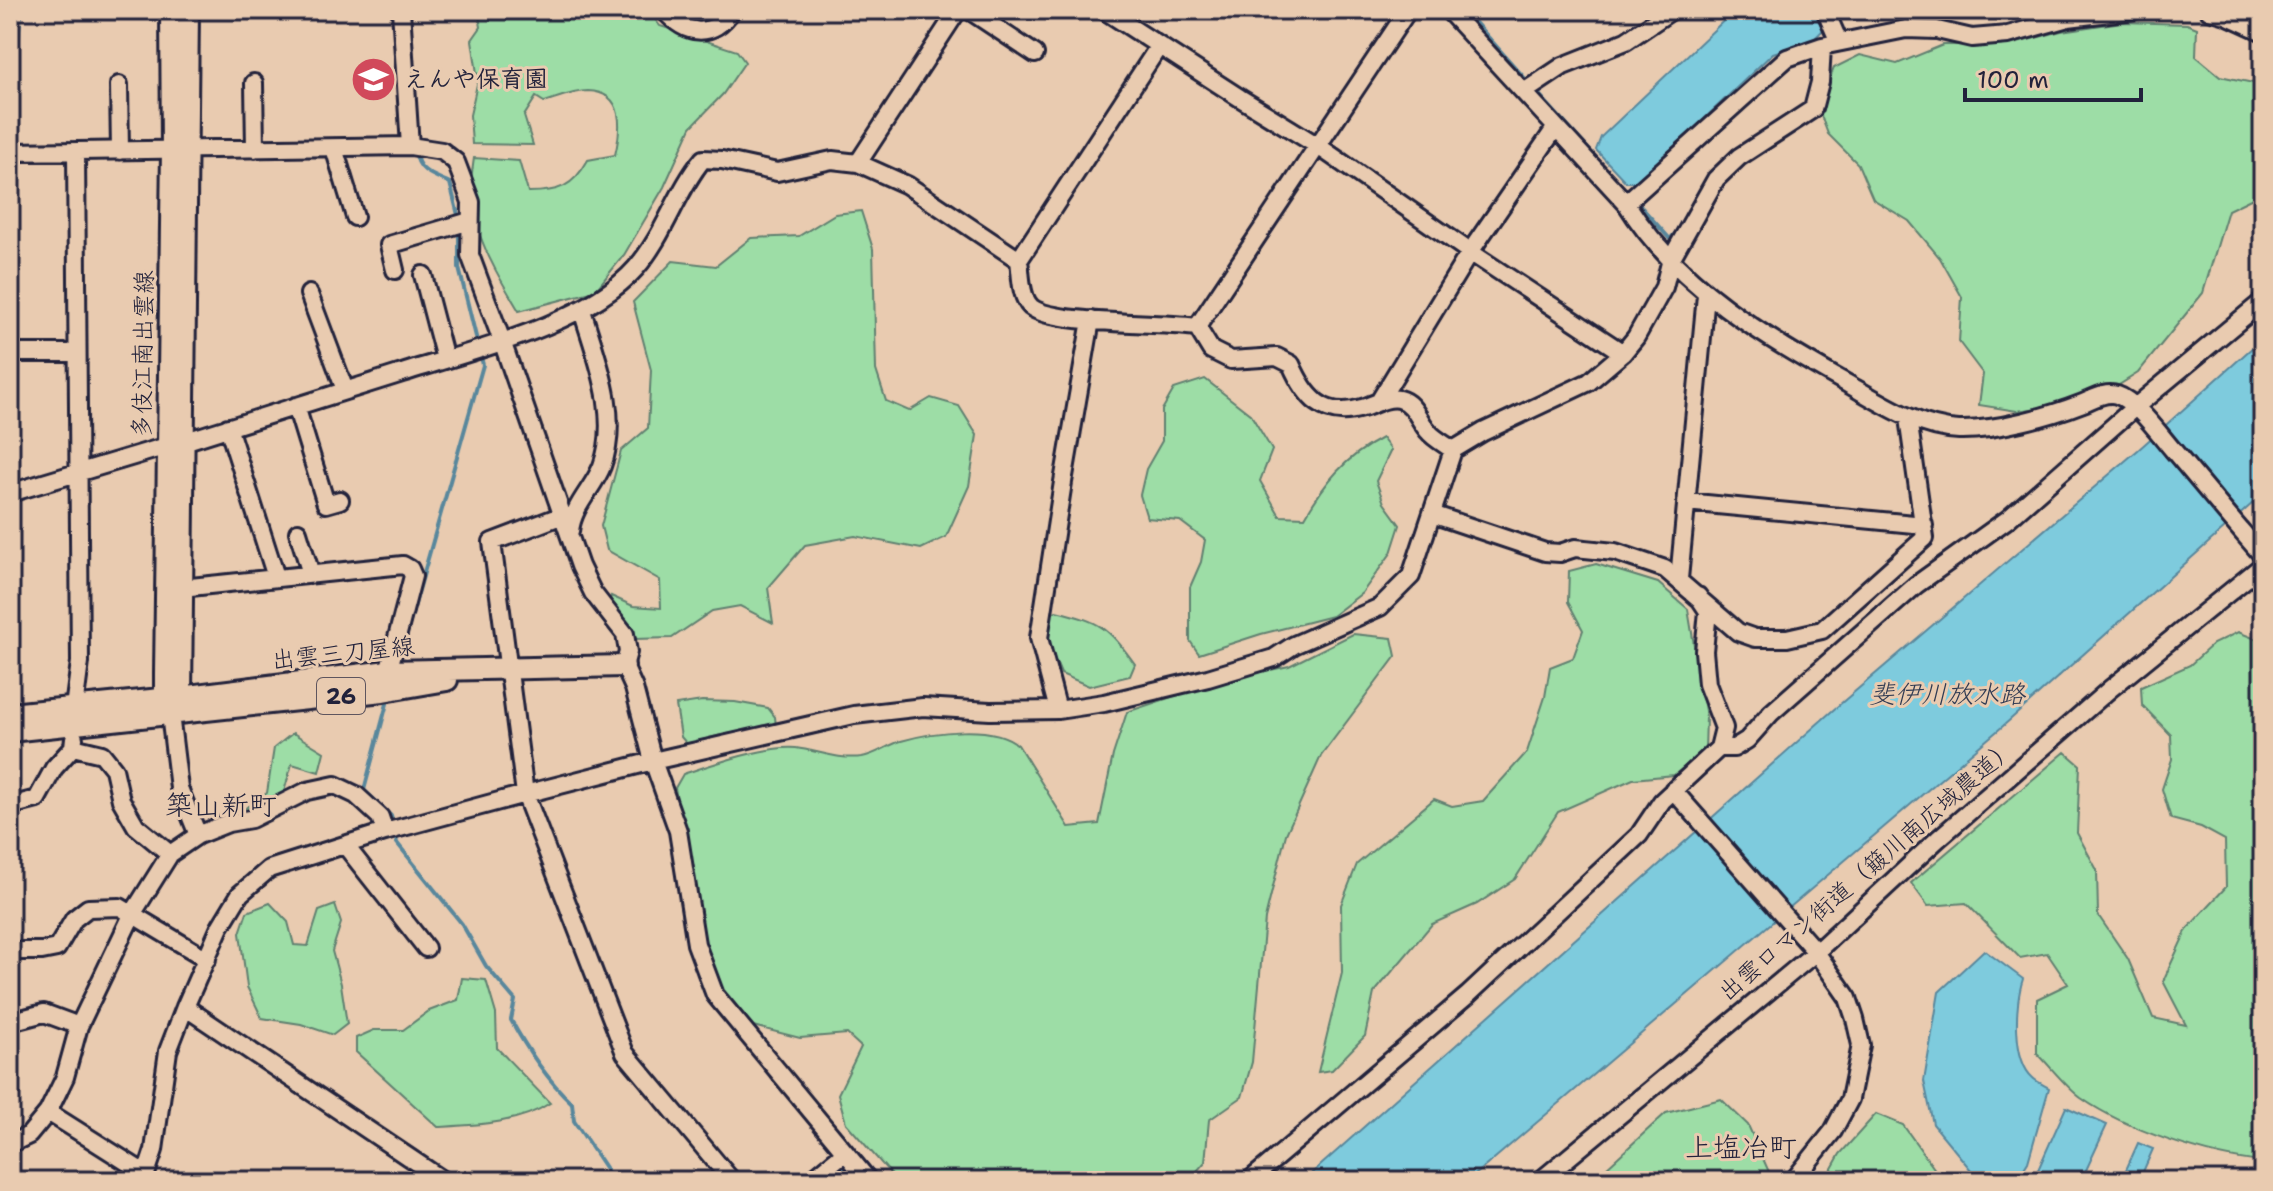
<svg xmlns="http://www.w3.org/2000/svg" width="2273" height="1191" font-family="'Shantell Sans','Klee One',sans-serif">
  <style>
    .green { fill: #9ddda6; stroke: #608070; stroke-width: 2 }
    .water { fill: #7ecbdd; stroke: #59879c; stroke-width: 2 }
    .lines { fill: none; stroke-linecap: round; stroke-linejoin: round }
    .stream { stroke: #59879c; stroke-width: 4 }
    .minor-casing { stroke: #22223b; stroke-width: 22 }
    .major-casing { stroke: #22223b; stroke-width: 26 }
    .minor { stroke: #e9cbb0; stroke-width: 16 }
    .major { stroke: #e9cbb0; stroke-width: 20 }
    .labels { text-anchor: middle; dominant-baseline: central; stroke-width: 6; stroke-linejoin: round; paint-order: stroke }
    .shield { fill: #e9cbb0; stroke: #5e555e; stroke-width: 2 }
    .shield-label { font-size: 22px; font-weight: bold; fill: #22223b }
    .poi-label { font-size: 24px; font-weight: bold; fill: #22223b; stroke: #e9cbb0; text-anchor: start }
    .street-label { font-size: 24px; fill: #22223b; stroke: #e9cbb0 }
    .water-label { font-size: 26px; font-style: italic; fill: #303b53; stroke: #e9cbb0 }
    .quarter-label { font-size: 28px; fill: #22223b; stroke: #e9cbb0 }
  </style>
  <rect width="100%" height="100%" fill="#e9cbb0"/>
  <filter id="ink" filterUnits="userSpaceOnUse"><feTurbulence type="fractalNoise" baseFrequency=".0125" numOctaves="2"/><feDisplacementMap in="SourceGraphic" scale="16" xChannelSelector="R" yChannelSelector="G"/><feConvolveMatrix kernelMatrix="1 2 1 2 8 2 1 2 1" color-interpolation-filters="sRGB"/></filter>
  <g filter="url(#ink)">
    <!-- green -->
    <path class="green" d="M478,10H648L660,26L737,51L745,62L723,94L691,127L664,187L624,255L595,291L519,311C489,260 463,219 474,158L519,161L528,192C559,192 573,187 588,160L615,155C621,130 626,92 588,91C574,91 557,98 544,102L536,97L524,116L533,145L472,144L470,115L478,80L472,40L481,27Z
      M2122,22L2187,24L2197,28L2196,56L2220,76L2263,85V193L2228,210L2203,293L2138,373L2095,400L2017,411L1979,405L1983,374L1959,342L1962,297L1940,258L1909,221L1873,199L1858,164L1828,134L1818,108L1834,68L1860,55L1897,64L1943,45H2010L2061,31Z
      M861,211L873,249L876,370L886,401L909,411L931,398L959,406L977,435L969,486L946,537L921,549L855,536L805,545L768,588L773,623L740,606L712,611L672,638L634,639L609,603L611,596L633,606L661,608L660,580L607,550L601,526L621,451L648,428L651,370L633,302L673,261L716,266L751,238L799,236L835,214Z
      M1205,379L1251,415L1272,450L1260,481L1280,516L1305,517C1325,482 1345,457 1382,438L1391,450L1376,481L1384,503L1400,525L1391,553L1362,593L1332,616L1261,634L1199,654L1190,641V587L1201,562L1205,540L1180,521L1147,518L1140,495L1146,469L1162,441V410L1174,389Z
      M1596,564L1658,583L1688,609L1706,717L1705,751L1674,775L1633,779L1558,812L1515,879L1477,904L1432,924L1374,993L1365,1036L1332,1070L1318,1072L1342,973L1341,905L1357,864L1434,799L1452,806L1483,801L1527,752L1545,697L1550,667L1573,658L1583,630L1568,602L1569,571Z
      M1056,611C1101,622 1107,626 1135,664L1130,676L1089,686L1061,674L1045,636V618Z
      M2238,632L2256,639L2263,650V1162C2208,1157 2127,1130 2081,1098C2065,1086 2051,1067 2037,1053V999L2068,984L2047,953L2020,958L1966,903L1928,906L1911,883L2065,752L2080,765L2077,833L2097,870L2098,915L2128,959L2153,1018L2186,1025L2163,981L2187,929L2226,887L2225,840L2201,827L2171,819L2162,789L2172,759L2171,735L2142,705L2141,687L2190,665L2213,644Z
      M1353,634L1392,638L1396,656L1321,756L1286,834L1265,919L1252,1062L1242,1097L1209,1120L1205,1162L1190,1179L897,1181L846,1123L838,1094L861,1047L847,1034L800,1038L749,1025L720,994L694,900L675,788L683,774C711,765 768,745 796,748C818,751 838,760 862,757C875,755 888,745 901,741C932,732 994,723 1018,745L1069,827L1099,824L1113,755L1127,712L1219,681L1289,666Z
      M702,701L735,702L768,708L775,717L776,726L721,735L687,744L681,737L676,705Z
      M293,733L324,752L319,772L292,764L283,795L248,814L244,809L267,793L274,748Z
      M270,903L288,922L294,945L308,946L319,911L335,905L341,923L332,951L341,984L347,1024L333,1035L301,1024L262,1018L247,987L240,933L247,912Z
      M462,978L486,980L496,1014L497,1048L550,1103C519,1124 475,1125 438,1127L356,1052V1038L374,1030H403L429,1011L458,1000Z
      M1721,1099L1748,1125L1773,1181H1592L1666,1113Z
      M1876,1114L1903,1125L1943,1181H1825L1840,1154Z"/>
    <!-- water -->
    <path class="water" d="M1735,10H1813L1828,25L1812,41L1773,53L1638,182H1626L1596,150L1601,137Z
      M2263,338V494L2003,726L1468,1181H1303L1832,711L2138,450Z
      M1984,950L2023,979C2015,1002 2012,1060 2033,1078C2037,1082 2044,1085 2049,1088L2028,1162L2016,1181H1980L1933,1124L1924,1081L1939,992Z
      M2066,1107L2107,1125L2081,1181H2033Z
      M2138,1143L2153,1149L2139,1181H2121Z"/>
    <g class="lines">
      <!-- stream -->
      <path class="stream" d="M1464,10L1530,84
        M1536,91L1629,194
        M10,118L21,10
        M416,153C417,172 435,176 450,183L459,219
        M1635,200L1670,239L1680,228
        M459,228V268L478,345
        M398,664L483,365L480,353
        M389,696L364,790L391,816L393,824
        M395,833L397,843L462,924L486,966L515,1000L511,1020C526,1048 549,1082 572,1103L574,1121L610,1175L623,1181
        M826,1181L844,1169"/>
      <defs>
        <path id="minor" d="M401,10L410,146
          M664,10C685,35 712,40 732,10
          M969,10L1035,54
          M1104,10L1240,98L1318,146L1470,252L1623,353
          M1448,10L1626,203C1678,287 1765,337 1848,384C1883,404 1919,428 1959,430C1995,431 2050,416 2083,403C2093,399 2106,391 2117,395C2136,401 2160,435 2173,450C2203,485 2232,521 2263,556
          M1825,10L1839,42
          M2209,10L2226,15L2263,32
          M254,83L255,149
          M119,85L120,151
          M1524,92L1563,66L1626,41L1672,10
          M334,148L355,217
          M10,152L410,146L442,151L456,162L471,202L470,255L502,341L580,566L593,593L625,634L628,652L624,666L634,688L653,761L678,831L696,944L715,995L869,1181
          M858,163L958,10
          M1626,203L1787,58L1822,46L1906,29L1937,30L1972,38L2008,35L2068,18L2134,10
          M1019,260L1159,46
          M395,270L389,245L470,221
          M423,275L445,359
          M309,294L345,390
          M1197,327L1408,10
          M10,353H77
          M1380,400L1470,252L1556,127
          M296,406L326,504L340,500
          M228,427L276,577
          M183,442C255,419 327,396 399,374C471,351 586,325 636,268C665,235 676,192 703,159L722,160L777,172L832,160L858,163L907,185L1019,260C1021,273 1020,297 1031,307C1052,325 1165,322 1197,327L1211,350L1231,360L1277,357L1291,364C1305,396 1323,420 1362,408C1374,405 1386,396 1399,399C1415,403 1418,420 1428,431C1434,439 1445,444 1453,450
          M10,493L167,446
          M1686,502L1924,525
          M1432,514L1545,552L1560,553L1575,548L1615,552L1665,569L1738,632L1755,638H1787L1822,630L1925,538L1908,418
          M563,515L492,542L525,794L625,1053L732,1181
          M570,531C573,505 593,489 602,466C621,416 596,357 582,310
          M298,532L311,574
          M1679,579L1706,295
          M181,588L403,565L410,569L413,576L386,680
          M74,708L80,662L76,152
          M1058,710L1039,638L1063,482L1091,320
          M170,714L179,788L198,835
          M73,747L102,754L114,769L121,800L136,826L170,854
          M1719,748H1734L1747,740L1771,713L1916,585L2008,519L2134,408L2263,301
          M1673,790L1816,952L1848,998L1855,1019L1861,1045L1850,1099L1833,1131L1793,1181
          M10,806L37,799L54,768L73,747L74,738
          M345,845L426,948
          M10,951H42L57,948L74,919L88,908L120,907L207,959
          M185,1007L444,1181
          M10,1022L44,1013L79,1026
          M48,1112L146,1174
          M10,1144L29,1135L48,1112L65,1077L79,1026L133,913L170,854L198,835L228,823L251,819L307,791L335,785L356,795L380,817L385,832
          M141,1181L146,1174L154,1150L168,1051L185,1007L220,927L240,894L269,869L385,832L525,794L653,761L854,715L923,707L990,711L1058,710L1104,703L1208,678L1274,658L1294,645L1380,607L1411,576L1453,450L1483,432L1589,382L1623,353L1636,337L1664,287L1671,259L1716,179L1739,157L1813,109L1820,82L1822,46
          M810,1181L844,1153
          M1249,1181L1468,995L1639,835L1662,801L1719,748L1724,728L1707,684L1704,651L1708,611L1698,596
          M1540,1181L1816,952L1938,839L2110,689L2263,565"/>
        <path id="major" d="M10,714L181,697L388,671L624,666
          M170,714L181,697L188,10
          M170,714L165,698V673L172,150L171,10
          M10,731L383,691L447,680"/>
      </defs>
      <!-- minor casing -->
      <use href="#minor" class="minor-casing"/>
      <!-- major casing -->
      <use href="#major" class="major-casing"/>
      <!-- minor -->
      <use href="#minor" class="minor"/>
      <!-- major -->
      <use href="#major" class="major"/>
    </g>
  </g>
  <!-- icons -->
  <defs>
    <symbol id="school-disc" viewBox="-11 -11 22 22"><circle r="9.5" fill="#d1495b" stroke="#e9cbb0"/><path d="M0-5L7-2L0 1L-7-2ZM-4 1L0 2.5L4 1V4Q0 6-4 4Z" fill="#fff"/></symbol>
  </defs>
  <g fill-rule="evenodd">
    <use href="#school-disc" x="348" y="54" width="51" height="51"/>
  </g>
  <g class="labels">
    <!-- shield labels -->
    <rect class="shield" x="317" y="678" width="48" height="36" rx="6"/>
    <g class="shield-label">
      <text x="341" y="696">26</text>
    </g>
    <!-- poi labels -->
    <g class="poi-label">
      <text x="404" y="79">えんや保育園</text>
    </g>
    <!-- street labels -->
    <g class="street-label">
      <text transform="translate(143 354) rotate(-89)">多伎江南出雲線</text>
      <text transform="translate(343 653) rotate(-6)">出雲三刀屋線</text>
      <text transform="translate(1867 870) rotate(-41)">出雲ロマン街道（簸川南広域農道）</text>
    </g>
    <!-- water labels -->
    <g class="water-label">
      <text x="1947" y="693">斐伊川放水路</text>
    </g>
    <!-- quarter labels -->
    <g class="quarter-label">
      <text x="221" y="805">築山新町</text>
      <text x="1741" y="1147">上塩冶町</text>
    </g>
  </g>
  <!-- margin -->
  <rect width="2273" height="1191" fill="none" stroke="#e9cbb0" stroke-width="40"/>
  <rect x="20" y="20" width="2233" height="1151" fill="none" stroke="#22223b" stroke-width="3" filter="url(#ink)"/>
  <!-- scale -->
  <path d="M1965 88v12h176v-12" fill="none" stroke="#22223b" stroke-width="4"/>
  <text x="1977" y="88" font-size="24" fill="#22223b" stroke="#e9cbb0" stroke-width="6" paint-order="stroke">100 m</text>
</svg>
